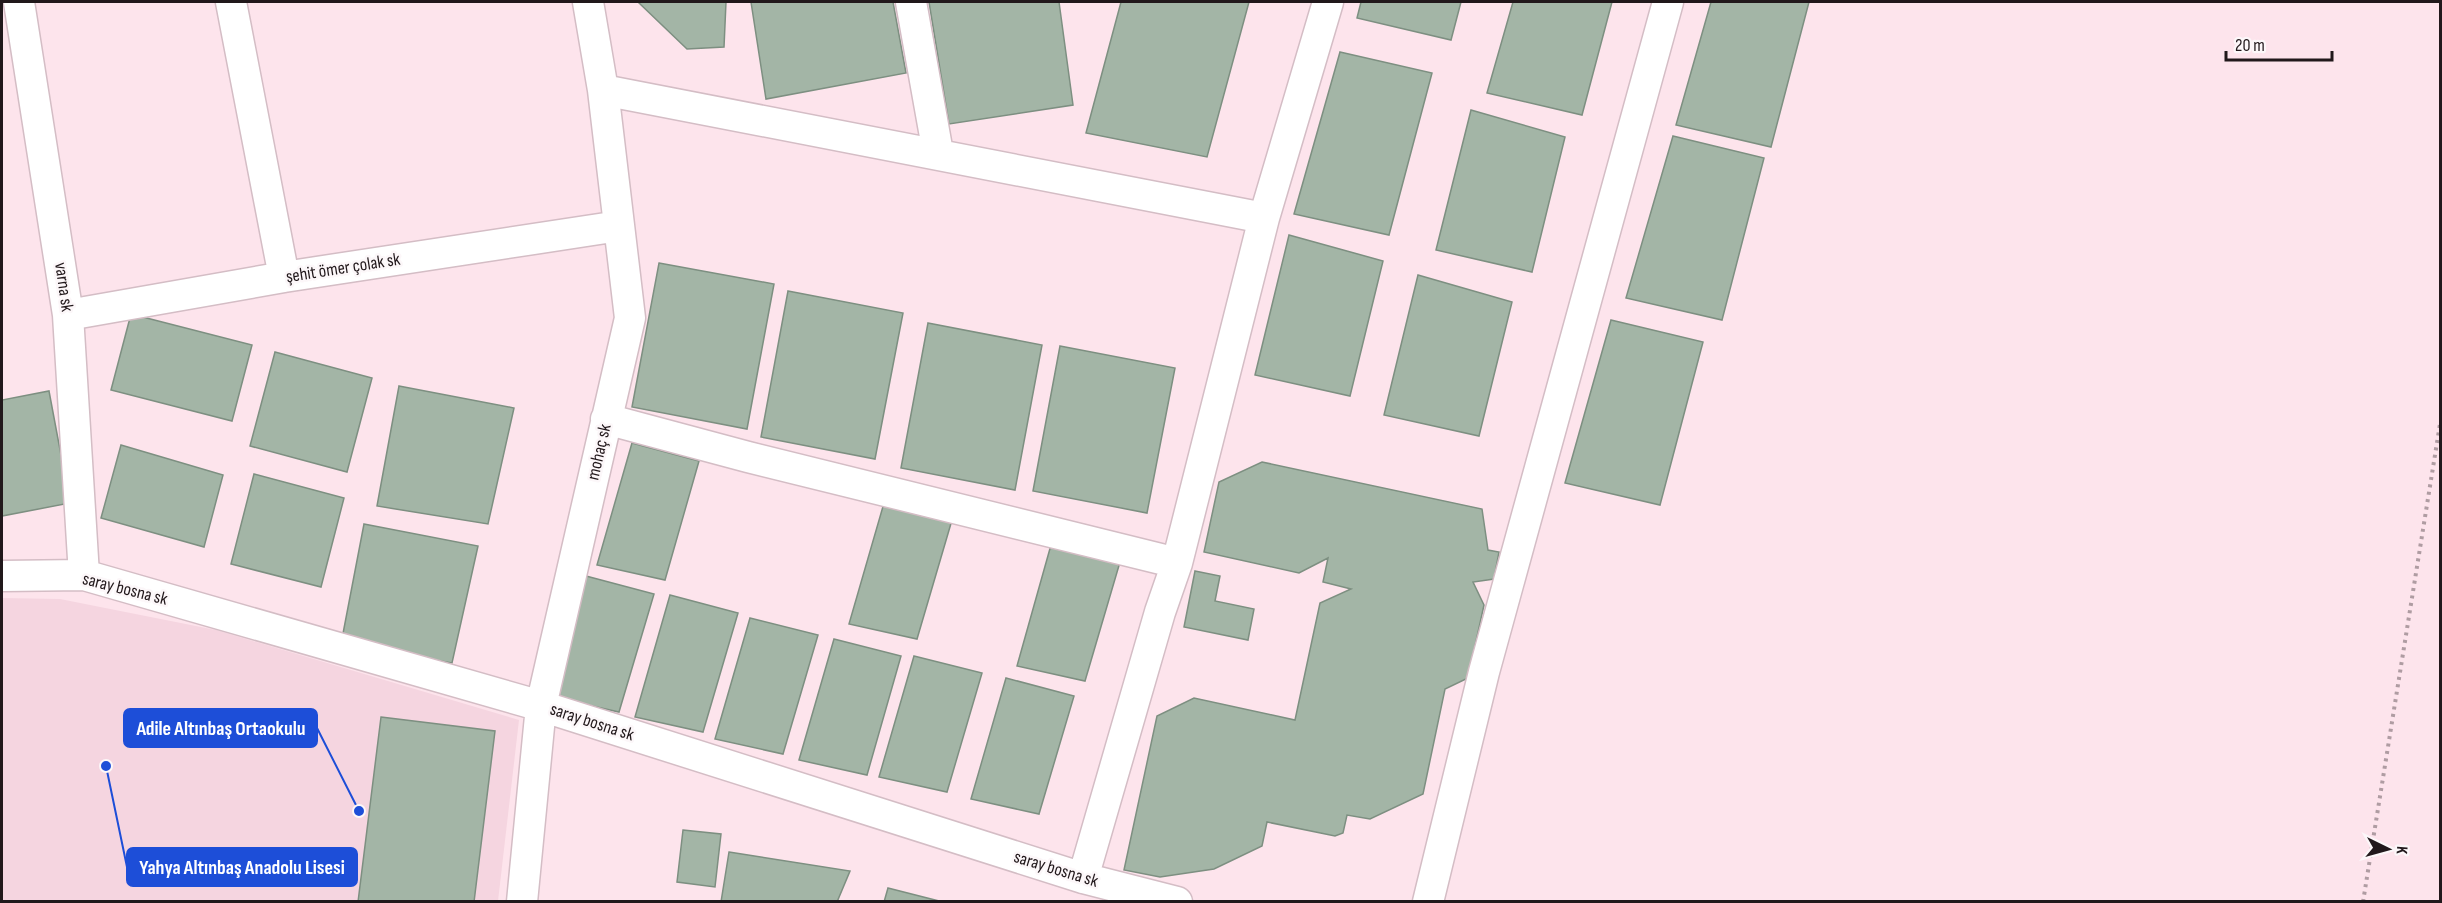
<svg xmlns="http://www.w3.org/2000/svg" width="2442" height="903" font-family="'Sofia Sans Condensed',sans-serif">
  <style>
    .built { fill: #f5d5e0 }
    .building { fill: #a3b5a6; stroke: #7d8f81; stroke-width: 1.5 }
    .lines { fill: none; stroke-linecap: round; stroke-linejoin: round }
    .street-casing { stroke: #d4bdc5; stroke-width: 33 }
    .path { stroke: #af9ca2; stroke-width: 4; stroke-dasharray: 3 4.5; stroke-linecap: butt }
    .street { stroke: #fff; stroke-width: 30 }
    .labels { text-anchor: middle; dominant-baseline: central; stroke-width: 5; stroke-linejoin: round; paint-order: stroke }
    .street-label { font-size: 18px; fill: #21181b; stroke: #fcf7f9 }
    .leader { fill: none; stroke: #1d4ed8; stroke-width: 2 }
    .callout-dot { fill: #1d4ed8; stroke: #fcf7f9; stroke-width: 2 }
    .callout { fill: #1d4ed8; stroke: #1d4ed8; stroke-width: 2 }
    .callout-label { font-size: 20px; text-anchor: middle; font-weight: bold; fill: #fff }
  </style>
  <rect width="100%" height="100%" fill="#fde4ec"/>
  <!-- built -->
  <path class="built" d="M2,598L60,599L216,630L519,720L498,901L2,902Z"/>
  <!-- building -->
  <path class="building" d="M638,2H726L724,47L687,49Z
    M751,2H893L906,73L766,99Z
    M929,2H1059L1073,105L949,124Z
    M1121,2H1249L1207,157L1086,133Z
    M1361,2H1461L1451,40L1357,18Z
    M1513,2H1612L1582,115L1487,93Z
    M1711,2H1809L1771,147L1676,125Z
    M1340,52L1432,73L1389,235L1294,214Z
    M1471,110L1565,137L1532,272L1436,250Z
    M1673,136L1764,158L1722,320L1626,298Z
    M1289,235L1383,261L1350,396L1255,375Z
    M659,263L774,284L747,429L632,407Z
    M1418,275L1512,302L1479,436L1384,415Z
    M788,291L903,313L875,459L761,437Z
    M131,314L252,345L232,421L111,390Z
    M1611,320L1703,342L1660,505L1565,483Z
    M928,323L1042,345L1015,490L901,468Z
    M1060,346L1175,368L1147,513L1033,491Z
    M275,352L372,378L347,472L250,446Z
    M399,386L514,408L488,524L377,506Z
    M49,391L70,503L2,516V400Z
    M632,443L699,461L665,580L597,565Z
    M121,445L223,475L204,547L101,518Z
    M1262,462L1482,509L1488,550L1499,552L1494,579L1473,582L1484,605L1468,678L1445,689L1423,794L1370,819L1347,815L1343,833L1335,836L1267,822L1262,846L1214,869L1160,877L1124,870L1157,716L1194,698L1295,720L1320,603L1351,589L1323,582L1328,558L1299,573L1204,552L1219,482Z
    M254,474L344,498L321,587L231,564Z
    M884,503L952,520L917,639L849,624Z
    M364,524L478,546L452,663L341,644Z
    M1051,545L1120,562L1085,681L1017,666Z
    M1195,571L1220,576L1215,601L1254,609L1248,640L1184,627Z
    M586,576L654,594L619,712L552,697Z
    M670,595L738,613L703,732L635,717Z
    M750,618L818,635L783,754L715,739Z
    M834,639L901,656L867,775L799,760Z
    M914,656L982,673L947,792L879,777Z
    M1006,678L1074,696L1039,814L971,799Z
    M381,717L495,731L474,902H358Z
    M683,830L721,834L715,887L677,882Z
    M729,852L850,871L837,902H721Z
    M888,888L943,902H884Z"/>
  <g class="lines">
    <defs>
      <path id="street" d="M19,2L68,315L84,575
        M231,2L284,277
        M911,2L938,153
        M603,90L1264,218
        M68,315L284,277L619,226
        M606,419L748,457L1177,563
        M2,576L84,575L541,706L1083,878L1177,902
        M1083,878L1160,612L1177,563L1264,218L1328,2
        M522,902L541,706L630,318L603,90L588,2
        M1428,902L1484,672L1668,2"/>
    </defs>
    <!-- street casing -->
    <use href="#street" class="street-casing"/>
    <!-- path -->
    <path class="path" d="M2363,902L2440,424"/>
    <!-- street -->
    <use href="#street" class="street"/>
  </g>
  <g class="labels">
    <!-- street labels -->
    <g class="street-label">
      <text transform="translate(343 268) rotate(-9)">şehit ömer çolak sk</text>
      <text transform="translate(64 287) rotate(82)">varna sk</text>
      <text transform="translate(599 452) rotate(-77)">mohaç sk</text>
      <text transform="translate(125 589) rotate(14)">saray bosna sk</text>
      <text transform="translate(592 722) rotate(18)">saray bosna sk</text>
      <text transform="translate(1056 869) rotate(17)">saray bosna sk</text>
    </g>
  </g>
  <!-- callouts -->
  <path class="leader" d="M359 811L317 728M106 766L127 867"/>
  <g class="callout-dot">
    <circle cx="359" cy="811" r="6"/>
    <circle cx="106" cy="766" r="6"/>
  </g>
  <g class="callout">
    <rect x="124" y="709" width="193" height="38" rx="6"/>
    <rect x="127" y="848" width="230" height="38" rx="6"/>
  </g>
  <g class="callout-label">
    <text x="221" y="735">Adile Altınbaş Ortaokulu</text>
    <text x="242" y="874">Yahya Altınbaş Anadolu Lisesi</text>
  </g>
  <!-- border -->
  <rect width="2442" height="903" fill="none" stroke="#21181b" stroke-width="6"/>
  <!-- north arrow -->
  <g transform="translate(2388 849) rotate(95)" stroke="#fcf7f9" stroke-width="4.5" paint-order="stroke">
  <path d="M0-4.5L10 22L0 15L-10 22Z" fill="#21181b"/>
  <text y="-9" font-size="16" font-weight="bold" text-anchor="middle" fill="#21181b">K</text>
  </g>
  <!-- scale -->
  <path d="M2226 51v9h106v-9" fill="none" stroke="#21181b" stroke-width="3"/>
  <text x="2235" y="51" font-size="18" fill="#21181b" stroke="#fcf7f9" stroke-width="4.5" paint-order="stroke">20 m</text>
</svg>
